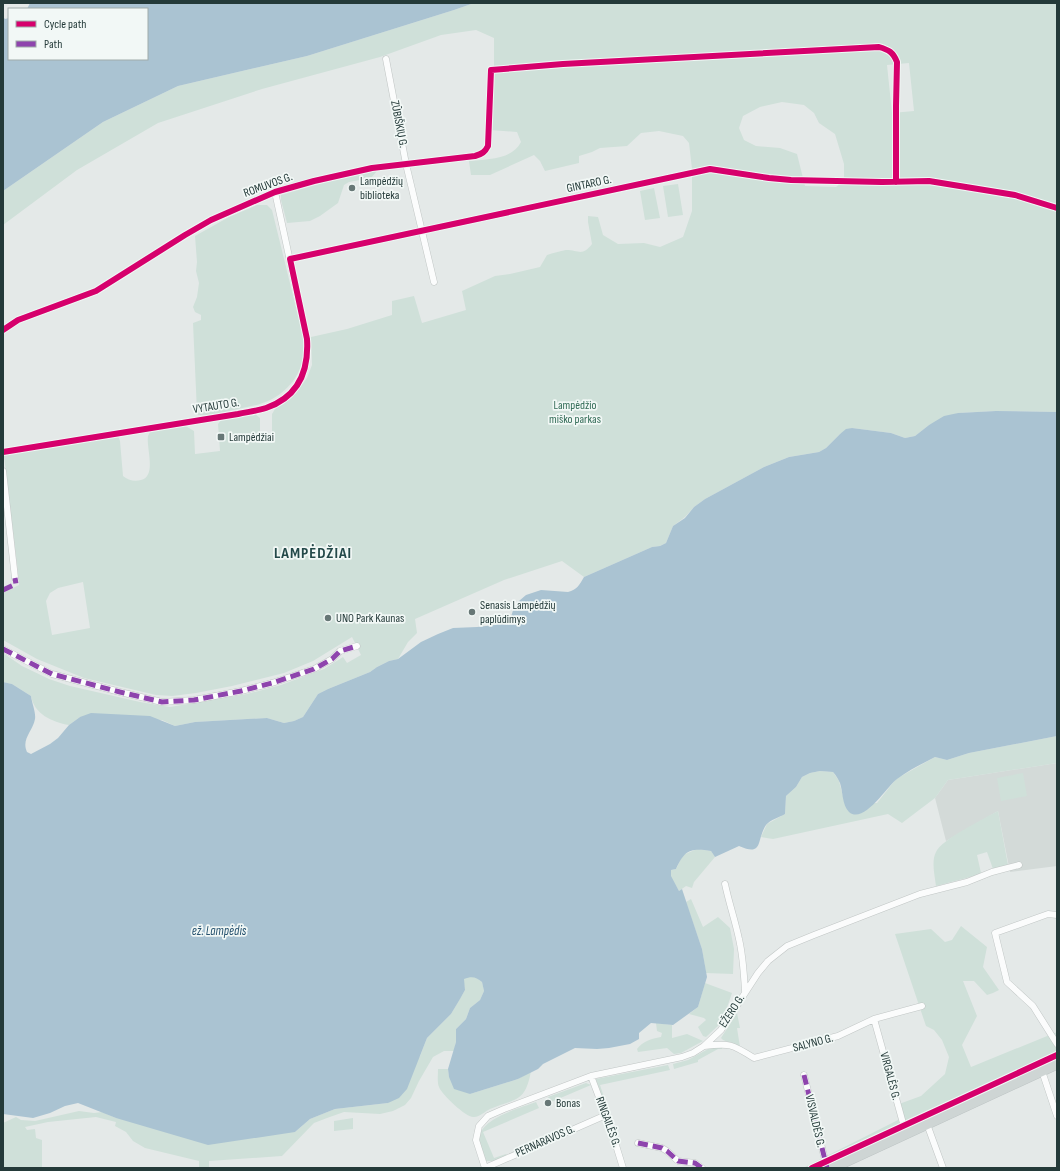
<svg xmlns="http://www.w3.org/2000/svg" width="1060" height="1171" font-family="'Sofia Sans Condensed',sans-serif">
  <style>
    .built { fill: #d3dad8 }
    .green { fill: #cfe0d9; fill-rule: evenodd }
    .water { fill: #aac3d2 }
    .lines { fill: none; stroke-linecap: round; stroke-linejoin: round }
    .minor-casing { stroke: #c1c6c5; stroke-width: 7 }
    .primary-casing { stroke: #bdc4c4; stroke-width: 11 }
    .minor { stroke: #fbfcfc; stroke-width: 6 }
    .primary { stroke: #ced5d4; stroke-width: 10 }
    .quiet { stroke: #8e44ad; stroke-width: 5; stroke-dasharray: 10 5; stroke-linecap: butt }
    .cycleway-casing { stroke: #f2f8f6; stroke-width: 8 }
    .cycleway { stroke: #d6006c; stroke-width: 6 }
    .poi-dot { fill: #677776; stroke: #f2f8f6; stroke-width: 1.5 }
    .labels { text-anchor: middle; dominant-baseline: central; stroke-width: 3.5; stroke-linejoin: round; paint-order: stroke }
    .street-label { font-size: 12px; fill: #243a39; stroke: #f2f8f6 }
    .poi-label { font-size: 12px; fill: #243a39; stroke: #f2f8f6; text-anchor: start }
    .park-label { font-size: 12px; fill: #336c57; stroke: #f2f8f6 }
    .water-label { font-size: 13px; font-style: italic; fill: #25516e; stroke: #f2f8f6 }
    .district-label { font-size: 16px; font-weight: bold; letter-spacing: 1px; fill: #234949; stroke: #f2f8f6 }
  </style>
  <rect width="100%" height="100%" fill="#e4e9e8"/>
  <!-- built -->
  <path class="built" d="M1057,763V866L1010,872L998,811L946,841L935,798L948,780Z"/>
  <!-- green -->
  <path class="green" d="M474,3H1057V412L996,411L958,413L929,425L915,436L905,438L891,433L852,428L840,434L826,448L819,452L789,457L764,467L705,499L694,507L685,517L673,526L666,543L660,546L652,547L584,577L562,561L504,580L415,619L417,633L408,642L398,659L389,661L377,667L370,672L328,689L318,694L303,717L294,721L284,723L267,718L195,722L175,726L162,720L80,717L69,725C52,722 34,714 31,696L12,684L3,682V653L22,666L49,679L70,686L140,702L170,707L247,694L281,685L324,669L343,657L347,663L361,655L352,637L313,661L284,673L232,686L196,693L172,696L156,695L84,678L37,659L3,640V593L19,585L18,572L4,456L5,454L118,436L120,441L123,476C128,480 134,482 141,480C157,476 146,448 148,436C149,434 150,432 151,430L184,425L194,431L195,454L220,451L218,424L222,419L255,414L260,418V438L263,442L268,441L272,433V414L275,409L285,402L298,390L307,378L312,365L311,337L347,329L392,315V301L414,296L422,323L466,310L462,291L495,276L510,274L540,267L547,255C553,253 560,251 566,250C579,250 582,257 592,244L588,222V216L598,217L603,235L618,244L644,243L660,247L683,237L692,211V169L689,143L683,136L659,131L641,133L627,146L600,148L592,152L579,156V163L545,171L540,161L534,155L490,175H471L469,161C486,159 512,160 521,142L517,132L490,130L494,73V38L476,30L441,35L380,57L262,89L158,123L77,170L3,225V191L103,122L178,86L307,56L454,10ZM909,63L914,111L892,113L887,65ZM782,102L804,105L814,113L819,123L835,134L844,164V181L836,187L805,186L797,154L780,148L756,146L744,140L739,128L743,116L760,107ZM83,582L90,628L52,635L46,601L50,593L58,588Z
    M377,171L371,178L349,182L344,185L338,203L320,216L310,221L287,223L281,200V195L340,178Z
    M678,184L683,215L668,217L663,186Z
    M654,188L660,218L645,220L640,191Z
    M257,205H267L272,210L302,332C303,338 304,345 304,351C303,373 288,392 268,401C259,405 248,407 238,409C225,412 212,416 198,415L197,412L193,323L201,320V315L195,312L193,307L197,297L199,283L196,271L197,262L195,236L229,217Z
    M1057,736V763L948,780L935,798L902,823L888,814L773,839L761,837L767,824L785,814L786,796L796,787L802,777L810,773L820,771L833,772L839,781L845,804L877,803L896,779L935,757L947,760L969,753Z
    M1023,773L1027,796L1001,801L997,778Z
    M998,811L1008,865L993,869L987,852L977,855L981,873L978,875L936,886C935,877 931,861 936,852C941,840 985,818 998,811Z
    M697,849L711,851L715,857L694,882L692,888L686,886L679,891L670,876L671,870L676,869L683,855Z
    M691,899L703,927L718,917L730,928L734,949L733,974L706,973L702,949L686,902Z
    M961,926L987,947L983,967L999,990L993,993L987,995L974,981H963L977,1016L962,1045L971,1067L1057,1032V1059L909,1127L904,1122L899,1104L921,1096L945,1074L949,1057L942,1040L934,1030L926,1026L895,934L931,929L945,942L952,940Z
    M471,976L477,978L482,982L484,991L480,1000L470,1008L466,1019L456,1029V1042L454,1051H444L433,1057L419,1081L411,1098L405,1105L393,1111L380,1114L344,1112L327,1118L314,1123L282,1156L209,1161V1168H199V1161L145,1148L133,1141L126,1132L115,1126L116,1122L96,1117L48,1122L25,1127L27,1130L35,1129L36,1138L42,1140V1168H3V1123L16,1117L21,1120L35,1121L79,1111L94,1113L102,1112L116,1118L295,1132L310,1119L335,1109L388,1103L420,1056L427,1038L451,1014L465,990L463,978Z
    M705,983L732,993L722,1022L706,1037L703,1036L698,1027L706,1020L704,1018L689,1014L698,1007Z
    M737,1013L740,1028H737L740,1047L723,1040L721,1038Z
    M656,1023L672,1025V1038L687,1034L703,1041L681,1053L674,1054L667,1048L638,1052L637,1049C643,1041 651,1039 661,1037L662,1033L657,1031Z
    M722,1047V1049H718L698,1060V1062L674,1069L673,1064L688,1060L710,1048Z
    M668,1065L670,1070L600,1085L614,1127L596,1080V1079Z
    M438,1069H448L449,1077L470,1094L518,1079L531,1071C525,1104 515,1098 490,1109C485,1111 479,1118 473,1117C466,1117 442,1095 439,1087C437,1082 438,1075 438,1069Z
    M586,1083L591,1085L551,1102L548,1097Z
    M536,1102L539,1108L483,1132L494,1158L506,1154L507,1155L493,1161H486C484,1155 479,1147 479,1140C478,1119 520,1108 536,1102Z
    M353,1118V1129L334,1131V1121Z
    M898,1120L902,1128L901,1129L816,1168H803Z"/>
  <!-- water -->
  <path class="water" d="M30,3H474L454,10L307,56L178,86L103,122L3,191V17L5,19L9,18V59H147V9H27Z
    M996,411L1057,412V736L969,753L947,760L935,757C922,764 909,770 897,779C888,785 864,825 849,812C842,805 843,792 840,783C838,779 836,775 833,772L820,771L810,773L802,777L796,787L786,796L785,814C780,817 770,820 766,825C756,840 764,857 739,846L715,857L711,851C690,848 685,850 676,869L671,870V876L679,891L682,889L702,949L707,977L698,1007L673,1025L651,1023L639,1033V1039L630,1044L609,1048L597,1049L575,1048L543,1064L538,1069L518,1079L470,1094L454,1089L449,1077L448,1069L456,1042V1029L466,1019L470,1008L480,1000L484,991L482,982C476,977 472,976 464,979L465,990L460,999L451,1014L427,1038L407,1089L399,1098L388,1103L335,1109L310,1119L295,1132L208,1145L116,1118L78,1103L65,1106L50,1113L33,1118L3,1114V682L12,684L31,696C32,704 36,712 35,719C33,731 21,739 27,752L31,754L50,744L58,738L69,725L80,717L91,713L150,716L175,726L195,722L267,718L284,723L294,721L303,717L318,694L328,689L370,672L377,667L389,661L398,659L421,642L438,634L453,628L477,627L495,625L507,621L511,617L514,607L519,601L526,595L541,590L568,592C577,590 580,584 584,577L652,547L660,546L666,543L673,526L685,518L694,507L705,499L764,467L789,457L819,452L826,448L840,434L846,429L852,428L891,433L905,438L915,436L929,425L944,416L958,413Z"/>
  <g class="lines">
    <defs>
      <path id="minor" d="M386,59L406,164L434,282
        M3,330L18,320L96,291L185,235L211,220L275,192L314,181L372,168L475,156C482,154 485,152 488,146L491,70L563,64L871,47C885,47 892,49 897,62L896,106V182L791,180L769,178L710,169L290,259
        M3,452L238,414C247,412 257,411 266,408C298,397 309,371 307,339L275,192
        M3,471L15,578
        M3,649L52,674L120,692L162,702L194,700L241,691L272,683L314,669L332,659L340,651L357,646
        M725,884C729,903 735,920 739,939C743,956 744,974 745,991
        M1057,915L1048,914L995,933L1007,982L1033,1006L1057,1044
        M874,1019L906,1134
        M704,1046C730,1043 732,1044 754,1058L838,1036L874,1019L922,1006
        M1042,1071L1057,1116
        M804,1075L827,1168
        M591,1076L611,1129L623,1168
        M927,1124L943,1168
        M638,1143L662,1148L667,1151L678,1161L695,1163L702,1168
        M485,1168L476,1140L479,1126L488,1116L504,1109L591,1076L682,1057L693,1053L704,1046L721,1030L758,973L768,961L787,946L814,935L920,894L967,882L992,872L1019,865
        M485,1168L606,1115"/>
      <path id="primary" d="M832,1168L1057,1064"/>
    </defs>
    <!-- minor casing -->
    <use href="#minor" class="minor-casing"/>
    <!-- primary casing -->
    <use href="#primary" class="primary-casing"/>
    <!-- minor -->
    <use href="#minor" class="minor"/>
    <!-- primary -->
    <use href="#primary" class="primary"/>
    <!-- quiet -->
    <path class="quiet" d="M3,590L16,584L15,578
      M3,649L52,674L120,692L162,702L194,700L241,691L272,683L314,669L332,659L340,651L357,646
      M804,1075L827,1168
      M638,1143L662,1148L667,1151L678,1161L695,1163L702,1168"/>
    <defs>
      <path id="cycleway" d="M3,330L18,320L96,291L185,235L211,220L275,192L314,181L372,168L475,156C482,154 485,152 488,146L491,70L563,64L879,47C889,50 893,52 897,62L896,106V182
        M3,452L238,414C247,412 257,411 266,408C298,397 309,371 307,339L290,259L710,169L769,178L791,180L882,182L929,181L1015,195L1057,208
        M812,1168L1057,1055"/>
    </defs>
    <!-- cycleway casing -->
    <use href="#cycleway" class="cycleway-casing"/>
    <!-- cycleway -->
    <use href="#cycleway" class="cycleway"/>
  </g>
  <!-- markers -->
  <g class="poi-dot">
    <circle cx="352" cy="188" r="4"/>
    <rect x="217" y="433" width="8" height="8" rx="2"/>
    <circle cx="472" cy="612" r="4"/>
    <circle cx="328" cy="618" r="4"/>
    <circle cx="548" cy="1103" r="4"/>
  </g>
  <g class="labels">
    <!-- street labels -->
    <g class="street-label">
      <text transform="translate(399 124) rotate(79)">ZŪBIŠKIŲ G.</text>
      <text transform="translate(589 184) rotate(-12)">GINTARO G.</text>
      <text transform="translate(268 185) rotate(-20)">ROMUVOS G.</text>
      <text transform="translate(216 406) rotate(-9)">VYTAUTO G.</text>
      <text transform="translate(732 1011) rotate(-57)">EŽERO G.</text>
      <text transform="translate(813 1043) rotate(-15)">SALYNO G.</text>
      <text transform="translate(890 1076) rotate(75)">VIRGALĖS G.</text>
      <text transform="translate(815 1121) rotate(77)">VISVALDĖS G.</text>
      <text transform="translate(608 1122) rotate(70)">RINGAILĖS G.</text>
      <text transform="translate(545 1141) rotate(-24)">PERNARAVOS G.</text>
    </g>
    <!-- poi labels -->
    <g class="poi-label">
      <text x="360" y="181">Lampėdžių<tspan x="360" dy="14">biblioteka</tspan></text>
      <text x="229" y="437">Lampėdžiai</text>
      <text x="480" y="605">Senasis Lampėdžių<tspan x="480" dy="14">paplūdimys</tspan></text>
      <text x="336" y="618">UNO Park Kaunas</text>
      <text x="556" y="1103">Bonas</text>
    </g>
    <!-- park labels -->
    <g class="park-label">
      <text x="575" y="405">Lampėdžio<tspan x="575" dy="14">miško parkas</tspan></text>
    </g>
    <!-- water labels -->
    <g class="water-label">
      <text x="219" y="931">ež. Lampėdis</text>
    </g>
    <!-- district labels -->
    <g class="district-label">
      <text x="313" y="553">LAMPĖDŽIAI</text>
    </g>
  </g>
  <!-- border -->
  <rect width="1060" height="1171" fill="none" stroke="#243a39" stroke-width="8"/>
  <!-- legend -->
  <rect x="8" y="8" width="140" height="52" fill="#f2f8f6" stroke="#a0acaa"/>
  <rect x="16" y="21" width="20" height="6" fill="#d6006c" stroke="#a0acaa"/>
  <text x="44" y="28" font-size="12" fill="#243a39">Cycle path</text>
  <rect x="16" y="41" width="20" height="6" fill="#8e44ad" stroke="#a0acaa"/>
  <text x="44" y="48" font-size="12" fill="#243a39">Path</text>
</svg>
